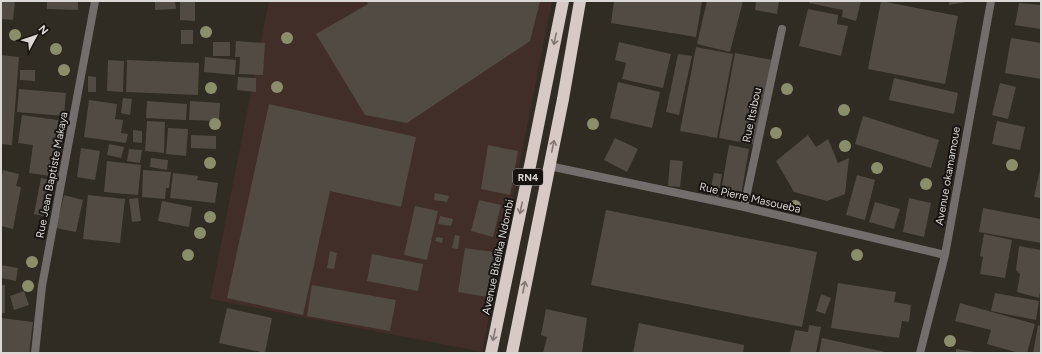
<svg xmlns="http://www.w3.org/2000/svg" width="1042" height="354" font-family="Figtree,sans-serif">
  <style>
    .industrial { fill: #412e28 }
    .building { fill: #514b43 }
    .lines { fill: none; stroke-linecap: round; stroke-linejoin: round }
    .street { stroke: #736d6c; stroke-width: 8 }
    .highway { stroke: #d6c9c6; stroke-width: 12 }
    .tree { fill: #8b8e6b }
    .oneway { stroke: #807774 }
    .labels { text-anchor: middle; dominant-baseline: central; stroke-width: 4; stroke-linejoin: round; paint-order: stroke }
    .shield { fill: #161310; stroke: #a19d98; stroke-width: 1 }
    .shield-label { font-size: 10px; font-weight: bold; fill: #dcd8d3 }
    .street-label { font-size: 11px; fill: #dcd8d3; stroke: #161310 }
  </style>
  <rect width="100%" height="100%" fill="#302b23"/>
  <!-- industrial -->
  <path class="industrial" d="M269,1H552L482,352L210,299Z"/>
  <!-- building -->
  <path class="building" d="M1,1H15L13,20L1,19Z
    M47,1H78V10L47,9Z
    M155,1H175L176,9L155,10Z
    M180,1H195V21L180,20Z
    M366,1H540L530,41L407,123L365,115L316,34L368,4Z
    M614,1H702L696,37L611,23Z
    M707,1H743L730,52L697,44Z
    M756,1H779L777,14L755,10Z
    M809,1H861L856,21L842,17L843,10L809,3Z
    M881,1L958,16L945,84L868,69Z
    M949,1H966V2L949,5Z
    M1019,3L1041,5V29L1015,25Z
    M808,9L838,15L837,24L848,26L841,56L799,46Z
    M181,30H193V44H181Z
    M1011,38L1041,43V79L1005,73Z
    M236,41L265,43L263,75L239,74L240,57H235Z
    M213,42H230V56H213Z
    M619,42L671,54L663,88L622,79L626,63L615,60Z
    M696,47L733,54L717,138L680,131Z
    M735,53L772,60L756,145L719,138Z
    M678,54L692,56L679,115L666,112Z
    M1,55L19,57L12,145L1,144Z
    M205,57L236,60L235,75L204,72Z
    M108,60L124,61L123,92L107,91Z
    M127,60L199,63L198,95L126,92Z
    M20,70H35V81L20,80Z
    M88,76L96,77V92H88Z
    M238,77L256,78V92L237,90Z
    M894,78L958,93L954,114L889,100Z
    M618,82L660,92L652,128L610,118Z
    M1000,83L1016,87L1008,119L992,115Z
    M19,89L66,93L64,116L17,112Z
    M123,98L132,99L130,115L121,113Z
    M89,100L117,104L115,119L123,120L121,133L128,134L126,143L84,137Z
    M147,101L187,104L186,120L146,118Z
    M190,101L220,103L219,121L189,120Z
    M269,104L416,137L401,207L330,191L303,315L227,298Z
    M22,115L65,121L58,177L29,173L33,145L18,143Z
    M863,116L939,140L931,168L855,144Z
    M147,121L165,122L164,153L145,151Z
    M997,121L1025,127L1020,150L992,144Z
    M168,128L188,129L186,156L166,154Z
    M133,130L142,131V143L133,142Z
    M191,135L216,136V149L191,148Z
    M808,135L816,147L828,139L838,163L849,158L845,194L827,201L794,192L776,161Z
    M615,138L638,149L627,172L604,160Z
    M109,144L124,147L121,158L107,155Z
    M488,145L518,151L510,195L481,189Z
    M729,145L749,149L740,201L720,197Z
    M81,148L100,151L95,180L77,177Z
    M129,149L142,150L140,163L127,161Z
    M151,158L168,160L167,170L150,167Z
    M670,160L683,161L680,187L668,186Z
    M107,161L141,165L138,195L104,192Z
    M3,170L19,174L16,186L21,187L13,229L1,226V180Z
    M143,170L171,172L169,188H166L165,199L142,197Z
    M1040,170L1041,171V198L1034,197Z
    M173,173L198,176L197,180L218,183L215,203L170,198Z
    M714,173L722,174L718,198L709,196Z
    M857,175L875,180L865,220L846,215Z
    M41,178L56,181L48,217L34,214Z
    M435,193L449,196L447,202L434,200Z
    M64,195L83,200L76,232L56,228Z
    M88,195L125,199L120,243L83,239Z
    M138,198L141,221L132,222L129,199Z
    M909,198L931,203L924,237L903,232Z
    M479,200L501,205L493,237L471,231Z
    M162,201L192,207L189,227L158,221Z
    M875,202L900,209L894,229L869,222Z
    M415,206L438,211L427,260L404,255Z
    M983,208L1041,219V243L979,232Z
    M606,210L817,252L802,327L591,285Z
    M440,216L453,219L451,226L438,224Z
    M984,234L1012,240L1005,278L980,274L983,257L980,256Z
    M455,235L460,236L458,249L452,248Z
    M436,237L443,238L442,243L435,241Z
    M1019,246L1041,250V286L1039,298L1017,292L1020,274L1016,270Z
    M465,248L494,252L487,297L458,292Z
    M330,251L337,253L334,269L327,268Z
    M372,254L423,264L418,291L367,281Z
    M1,265L18,268L16,281L1,278Z
    M838,283L896,292L894,302L911,305L909,322L902,321L899,338L831,328Z
    M1,285H5V313H1Z
    M312,285L396,300L390,331L307,316Z
    M24,291L29,305L14,310L10,296Z
    M995,293L1039,301L1036,320L991,311Z
    M821,294L831,298L825,314L816,311Z
    M960,303L1035,324L1027,353H1019L987,344L991,330L955,321Z
    M227,308L272,318L265,353L219,343Z
    M546,309L587,318L582,353H543L547,337L541,335Z
    M1,318L33,322L29,353H1Z
    M639,323L744,345L743,353H633Z
    M809,325L821,327L816,353H790L795,330L808,332Z
    M1038,325L1041,326V353H1033Z
    M822,338L885,352V353H819Z
    M956,349L976,352L975,353H956Z"/>
  <g class="lines">
    <!-- street -->
    <path class="street" d="M549,166L744,207L945,255
      M744,207L782,29
      M35,353L42,286L95,1
      M920,353L945,255L991,1"/>
    <!-- highway -->
    <path class="highway" d="M491,353L531,161L563,1
      M512,353L563,99L580,1"/>
  </g>
  <!-- trees -->
  <g class="tree">
    <circle cx="206" cy="32" r="6"/>
    <circle cx="15" cy="35" r="6"/>
    <circle cx="287" cy="38" r="6"/>
    <circle cx="56" cy="49" r="6"/>
    <circle cx="64" cy="70" r="6"/>
    <circle cx="277" cy="87" r="6"/>
    <circle cx="211" cy="88" r="6"/>
    <circle cx="787" cy="89" r="6"/>
    <circle cx="844" cy="110" r="6"/>
    <circle cx="215" cy="124" r="6"/>
    <circle cx="593" cy="124" r="6"/>
    <circle cx="776" cy="133" r="6"/>
    <circle cx="845" cy="146" r="6"/>
    <circle cx="210" cy="163" r="6"/>
    <circle cx="1012" cy="165" r="6"/>
    <circle cx="877" cy="168" r="6"/>
    <circle cx="926" cy="184" r="6"/>
    <circle cx="795" cy="206" r="6"/>
    <circle cx="210" cy="217" r="6"/>
    <circle cx="200" cy="233" r="6"/>
    <circle cx="188" cy="255" r="6"/>
    <circle cx="857" cy="255" r="6"/>
    <circle cx="32" cy="262" r="6"/>
    <circle cx="28" cy="286" r="6"/>
    <circle cx="950" cy="341" r="6"/>
  </g>
  <!-- one-way arrows -->
  <defs><path id="oneway-shaft" d="M-6 0H5M1.5-3L5.5 0L1.5 3" fill="none" stroke-width="1.6" stroke-linecap="round" stroke-linejoin="round"/></defs>
  <g class="oneway">
    <use href="#oneway-shaft" transform="translate(555 39) rotate(102)"/>
    <use href="#oneway-shaft" transform="translate(553 146) rotate(-78)"/>
    <use href="#oneway-shaft" transform="translate(521 208) rotate(102)"/>
    <use href="#oneway-shaft" transform="translate(524 287) rotate(-79)"/>
    <use href="#oneway-shaft" transform="translate(494 335) rotate(102)"/>
  </g>
  <g class="labels">
    <!-- shield labels -->
    <rect class="shield" x="513" y="169" width="30" height="16" rx="3"/>
    <g class="shield-label">
      <text x="528" y="177">RN4</text>
    </g>
    <!-- street labels -->
    <g class="street-label">
      <text transform="translate(752 115) rotate(-78)">Rue Itsibou</text>
      <text transform="translate(52 175) rotate(-79)">Rue Jean Baptiste Makaya</text>
      <text transform="translate(948 176) rotate(-80)">Avenue okamamoue</text>
      <text transform="translate(750 198) rotate(13)">Rue Pierre Masoueba</text>
      <text transform="translate(498 257) rotate(-78)">Avenue Bitelika Ndombi</text>
    </g>
  </g>
  <!-- border -->
  <rect width="1042" height="354" fill="none" stroke="#dcd8d3" stroke-width="4"/>
  <!-- north arrow -->
  <g transform="translate(36 36) rotate(50)" stroke="#161310" stroke-width="3" paint-order="stroke">
  <path d="M0-3L7 15L0 10L-7 15Z" fill="#dcd8d3"/>
  <text y="-6" font-size="11" font-weight="bold" text-anchor="middle" fill="#dcd8d3">N</text>
  </g>
</svg>
